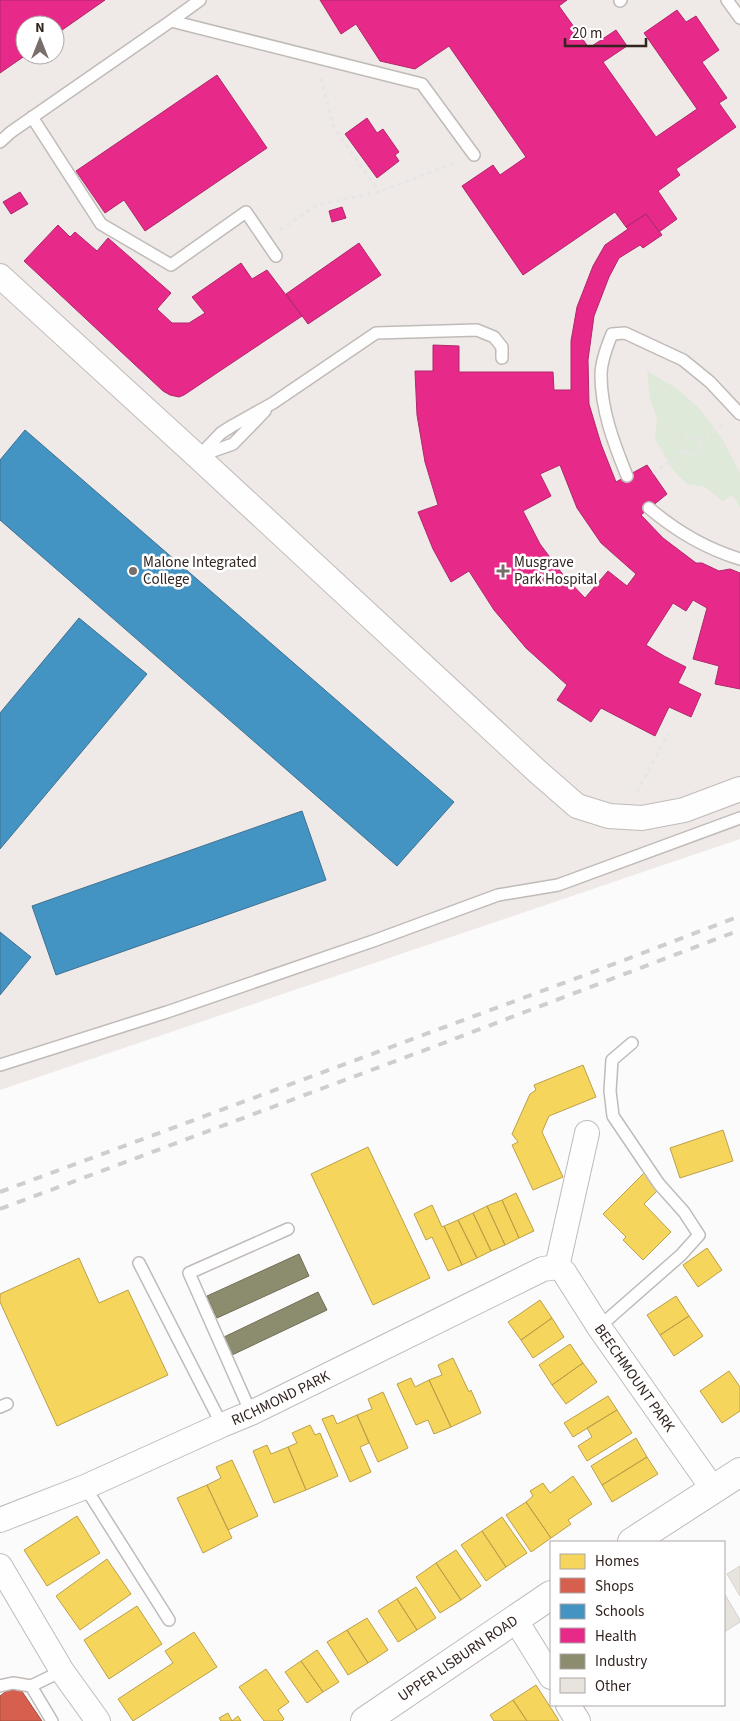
<svg xmlns="http://www.w3.org/2000/svg" width="740" height="1721" font-family="'Source Sans 3',sans-serif">
  <style>
    .built { fill: #efe9e7; fill-rule: evenodd }
    .green { fill: #dfe9da }
    .homes { fill: #f6d55c; stroke: #bba04a }
    .shops { fill: #d6604d; stroke: #a54e3f }
    .schools { fill: #4393c3; stroke: #3e7292 }
    .health { fill: #e7298a; stroke: #b1286a; fill-rule: evenodd }
    .industry { fill: #8c8c6e; stroke: #716d56 }
    .building { fill: #e7e3dd; stroke: #d6d2cc }
    .lines { fill: none; stroke-linecap: round; stroke-linejoin: round }
    .lane-casing { stroke: #c1bbb8; stroke-width: 14 }
    .street-casing { stroke: #c1bbb8; stroke-width: 26 }
    .primary-casing { stroke: #c1bbb8; stroke-width: 30 }
    .path { stroke: #e6e6e6; stroke-width: 3; stroke-dasharray: 4 4; stroke-linecap: butt }
    .lane { stroke: #fefefe; stroke-width: 11 }
    .street { stroke: #fefefe; stroke-width: 24 }
    .primary { stroke: #fefefe; stroke-width: 28 }
    .rail { stroke: #cfcece; stroke-width: 4; stroke-dasharray: 9 9; stroke-linecap: butt }
    .poi-dot { fill: #786f6c; stroke: #fff; stroke-width: 2 }
    .labels { text-anchor: middle; dominant-baseline: central; stroke-width: 5; stroke-linejoin: round; paint-order: stroke }
    .poi-label { font-size: 15px; fill: #32241f; stroke: #fff; text-anchor: start }
    .street-label { font-size: 15px; fill: #32241f; stroke: #fff }
  </style>
  <rect width="100%" height="100%" fill="#fbfbfb"/>
  <!-- built -->
  <path class="built" d="M0,0H740V839L0,1090ZM25,25H55V55H25Z"/>
  <!-- green -->
  <path class="green" d="M647,371L676,388L698,407L722,438L740,473V507L732,495L723,501L705,487L687,484L673,470L655,439L657,418L650,399Z"/>
  <!-- homes -->
  <path class="homes" d="M583,1065L596,1097L549,1116L542,1132L563,1177L533,1190L512,1145L518,1142L512,1134L530,1094L536,1090L534,1085Z
    M723,1130L733,1161L680,1178L670,1148Z
    M368,1147L430,1278L373,1305L311,1174Z
    M645,1172L660,1188L644,1204L671,1232L643,1260L623,1240L626,1237L603,1214Z
    M516,1193L534,1231L519,1238L502,1200Z
    M502,1200L519,1238L505,1245L487,1206Z
    M432,1205L442,1227L444,1226L462,1265L448,1271L432,1237L426,1240L414,1214Z
    M487,1206L505,1245L491,1251L473,1213Z
    M473,1213L491,1251L477,1258L458,1220Z
    M458,1220L477,1258L462,1265L444,1226Z
    M707,1248L722,1270L698,1287L683,1265Z
    M79,1258L99,1303L128,1290L168,1375L57,1426L0,1302V1294Z
    M676,1296L689,1316L660,1335L647,1315Z
    M540,1300L552,1318L521,1340L508,1322Z
    M689,1316L703,1336L674,1356L660,1335Z
    M552,1318L564,1337L533,1358L521,1340Z
    M570,1344L583,1363L552,1385L539,1365Z
    M453,1358L469,1392L471,1390L481,1413L451,1427L429,1380L442,1375L438,1365Z
    M583,1363L597,1382L566,1404L552,1385Z
    M729,1371L740,1387V1411L722,1423L700,1391Z
    M411,1378L415,1387L429,1380L451,1427L434,1434L428,1420L416,1425L397,1384Z
    M383,1392L408,1448L378,1462L357,1415L372,1409L368,1399Z
    M608,1396L617,1410L573,1437L564,1423Z
    M617,1410L632,1433L587,1461L578,1446L592,1437L587,1428Z
    M333,1415L337,1424L357,1415L369,1443L360,1447L371,1472L350,1482L322,1419Z
    M310,1425L315,1435L320,1433L338,1476L306,1490L288,1447L297,1443L292,1433Z
    M636,1438L647,1457L602,1485L591,1466Z
    M267,1445L271,1454L288,1447L306,1490L274,1503L253,1451Z
    M647,1457L658,1474L612,1502L602,1485Z
    M232,1460L258,1516L228,1530L207,1485L221,1478L216,1467Z
    M573,1476L592,1504L568,1520L571,1524L551,1538L526,1502L533,1496L530,1491L543,1483L550,1493Z
    M207,1485L232,1538L203,1553L177,1498Z
    M526,1502L551,1538L531,1552L506,1515Z
    M77,1516L100,1553L47,1586L24,1550Z
    M502,1517L527,1553L506,1567L482,1531Z
    M482,1531L506,1567L486,1581L461,1545Z
    M456,1550L481,1586L461,1600L436,1563Z
    M107,1559L131,1594L80,1630L56,1596Z
    M436,1563L461,1600L440,1613L416,1577Z
    M416,1587L436,1618L417,1630L397,1599Z
    M397,1599L417,1630L398,1642L378,1611Z
    M137,1606L162,1644L109,1679L84,1640Z
    M367,1618L388,1650L368,1663L347,1630Z
    M347,1630L368,1663L348,1675L327,1642Z
    M194,1632L217,1667L133,1721L118,1699L173,1663L165,1651Z
    M317,1650L339,1682L323,1692L301,1661Z
    M301,1661L323,1692L307,1703L285,1672Z
    M266,1669L289,1702L278,1710L284,1719L282,1721H264L239,1687Z
    M536,1685L556,1716L559,1721H527L513,1700Z
    M513,1700L527,1721H494L490,1715Z
    M228,1713L232,1721L238,1716L241,1721H221L219,1718Z"/>
  <!-- shops -->
  <path class="shops" d="M8,1690H21L42,1721H0V1696Z"/>
  <!-- schools -->
  <path class="schools" d="M25,430L454,802L397,866L0,520V460Z
    M79,618L147,674L0,849V713Z
    M302,811L326,880L56,975L32,906Z
    M0,932L31,957L0,995Z"/>
  <!-- health -->
  <path class="health" d="M0,0H105L55,35V25H25L26,55L0,73Z
    M320,0H567L559,6L589,48L616,30L627,46L603,62L656,137L697,109L644,33L677,10L686,22L696,16L719,50L702,62L727,98L719,103L736,127L676,169L680,175L658,191L677,219L659,232L646,214L626,227L615,212L523,275L462,186L493,165L500,175L526,157L449,46L415,69L380,61L356,24L341,34Z
    M217,75L267,148L145,231L124,200L105,213L76,171Z
    M367,118L377,133L383,129L399,152L395,155L399,161L377,178L345,134Z
    M20,192L28,204L11,214L3,202Z
    M342,207L346,218L332,222L329,211Z
    M646,214L662,235L643,248L640,245L619,258L609,277L594,316L588,360L589,404L601,444L616,482L647,465L667,494L641,515L663,538L696,563H702L719,571L730,569L740,573V689L715,684L719,666L693,659L707,608L693,600L686,611L673,603L646,645L664,656L686,667L678,683L701,694L691,717L669,707L655,736L601,708L591,722L557,700L567,685L526,648L494,610L469,571L451,582L433,549L418,512L438,505L425,462L417,415L415,371H433V345L459,346V372H553L554,390H571V341L577,307L593,266L605,245L628,229L626,227ZM560,465L577,508L601,543L636,574L627,586L608,571L585,598L564,576L540,544L523,511L551,496L540,474Z
    M58,225L70,237L75,232L97,251L108,238L171,293L157,309L172,323H189L205,313L192,297L241,263L252,279L267,270L302,316L184,395L179,397L170,395L163,391L24,261Z
    M359,243L381,275L308,324L286,294Z"/>
  <!-- industry -->
  <path class="industry" d="M299,1254L309,1276L217,1318L207,1296Z
    M318,1292L327,1310L232,1355L224,1337Z"/>
  <!-- building -->
  <path class="building" d="M740,1566V1596L727,1574Z
    M724,1593L740,1620V1622L724,1632Z"/>
  <g class="lines">
    <defs>
      <path id="lane" d="M727,0L740,18
        M620,1L621,0
        M171,21L200,0
        M32,117L101,224L171,265L246,212L276,256
        M0,142L11,132L171,21L422,84L474,155
        M202,455L233,444L265,411
        M198,457L221,433L232,426L273,403L376,333L477,330L494,337L502,347V358
        M627,476C614,444 601,410 601,375C601,362 607,346 612,334L625,333L683,360L710,382L740,414
        M649,508C676,531 707,549 740,559
        M0,1065L167,1012L376,940L498,895L558,885L740,818
        M139,1263L222,1425
        M599,1327L681,1255L699,1235L684,1212L659,1184L613,1116L610,1091L612,1060L632,1043
        M0,1407L7,1404
        M251,1413L189,1273L288,1229
        M85,1487L169,1620
        M0,1686L13,1683L31,1686L62,1671
        M31,1686L52,1721"/>
      <g id="street">
        <path d="M0,276L198,457L538,772L577,806L609,816L642,818L684,810L740,789"/>
        <path id="s1" d="M557,1267L564,1272L599,1327L713,1489"/>
        <path d="M557,1267L587,1133"/>
        <path id="s2" d="M0,1520L85,1487L222,1425L251,1413L543,1269L557,1267"/>
        <path d="M0,1566L62,1671L98,1721"/>
        <path d="M515,1619L551,1677"/>
        <path d="M568,1705L578,1721"/>
      </g>
      <g id="primary">
        <path d="M632,1542L740,1472"/>
        <path id="s3" d="M365,1721L551,1595"/>
      </g>
    </defs>
    <!-- lane casing -->
    <use href="#lane" class="lane-casing"/>
    <!-- street casing -->
    <use href="#street" class="street-casing"/>
    <!-- primary casing -->
    <use href="#primary" class="primary-casing"/>
    <!-- path -->
    <path class="path" d="M321,78L334,128L379,192
      M280,230L317,205L379,192L457,162
      M682 446a9 9 0 1 1 18 0a9 9 0 1 1-18 0Z
      M699,441L725,424
      M653,473L684,451
      M637,792L668,734"/>
    <!-- lane -->
    <use href="#lane" class="lane"/>
    <!-- street -->
    <use href="#street" class="street"/>
    <!-- primary -->
    <use href="#primary" class="primary"/>
    <!-- rail -->
    <path class="rail" d="M0,1192L585,975L740,916
      M0,1209L441,1044L740,930"/>
  </g>
  <!-- markers -->
  <g class="poi-dot">
    <circle cx="133" cy="571" r="5"/>
    <path d="M500.5 563.5h5v5h5v5h-5v5h-5v-5h-5v-5h5z"/>
  </g>
  <g class="labels">
    <!-- poi labels -->
    <g class="poi-label">
      <text x="143" y="562">Malone Integrated<tspan x="143" dy="17">College</tspan></text>
      <text x="514" y="562">Musgrave<tspan x="514" dy="17">Park Hospital</tspan></text>
    </g>
    <!-- street labels -->
    <g class="street-label">
      <text stroke="none"><textPath href="#s1" startOffset="136">BEECHMOUNT PARK</textPath></text>
      <text stroke="none"><textPath href="#s2" startOffset="306">RICHMOND PARK</textPath></text>
      <text stroke="none"><textPath href="#s3" startOffset="112">UPPER LISBURN ROAD</textPath></text>
    </g>
  </g>
  <!-- legend -->
  <rect x="550" y="1541" width="175" height="165" fill="#ffffff" stroke="#ada7a5"/>
  <rect x="560" y="1554" width="25" height="15" fill="#f6d55c" stroke="#ada7a5"/>
  <text x="595" y="1566" font-size="15" fill="#32241f">Homes</text>
  <rect x="560" y="1578" width="25" height="15" fill="#d6604d" stroke="#ada7a5"/>
  <text x="595" y="1591" font-size="15" fill="#32241f">Shops</text>
  <rect x="560" y="1604" width="25" height="15" fill="#4393c3" stroke="#ada7a5"/>
  <text x="595" y="1616" font-size="15" fill="#32241f">Schools</text>
  <rect x="560" y="1628" width="25" height="15" fill="#e7298a" stroke="#ada7a5"/>
  <text x="595" y="1641" font-size="15" fill="#32241f">Health</text>
  <rect x="560" y="1654" width="25" height="15" fill="#8c8c6e" stroke="#ada7a5"/>
  <text x="595" y="1666" font-size="15" fill="#32241f">Industry</text>
  <rect x="560" y="1678" width="25" height="15" fill="#e7e3dd" stroke="#ada7a5"/>
  <text x="595" y="1691" font-size="15" fill="#32241f">Other</text>
  <!-- north arrow -->
  <g transform="translate(40 40)"><circle r="24" fill="#ffffff" stroke="#ada7a5"/>
  <path d="M0-4L9 19L0 12L-9 19Z" fill="#786f6c"/>
  <text y="-8" font-size="14" font-weight="bold" text-anchor="middle" fill="#32241f">N</text>
  </g>
  <!-- scale -->
  <path d="M565 38v8h81v-8" fill="none" stroke="#32241f" stroke-width="2.5"/>
  <text x="572" y="38" font-size="15" fill="#32241f" stroke="#ffffff" stroke-width="4" paint-order="stroke">20 m</text>
</svg>
